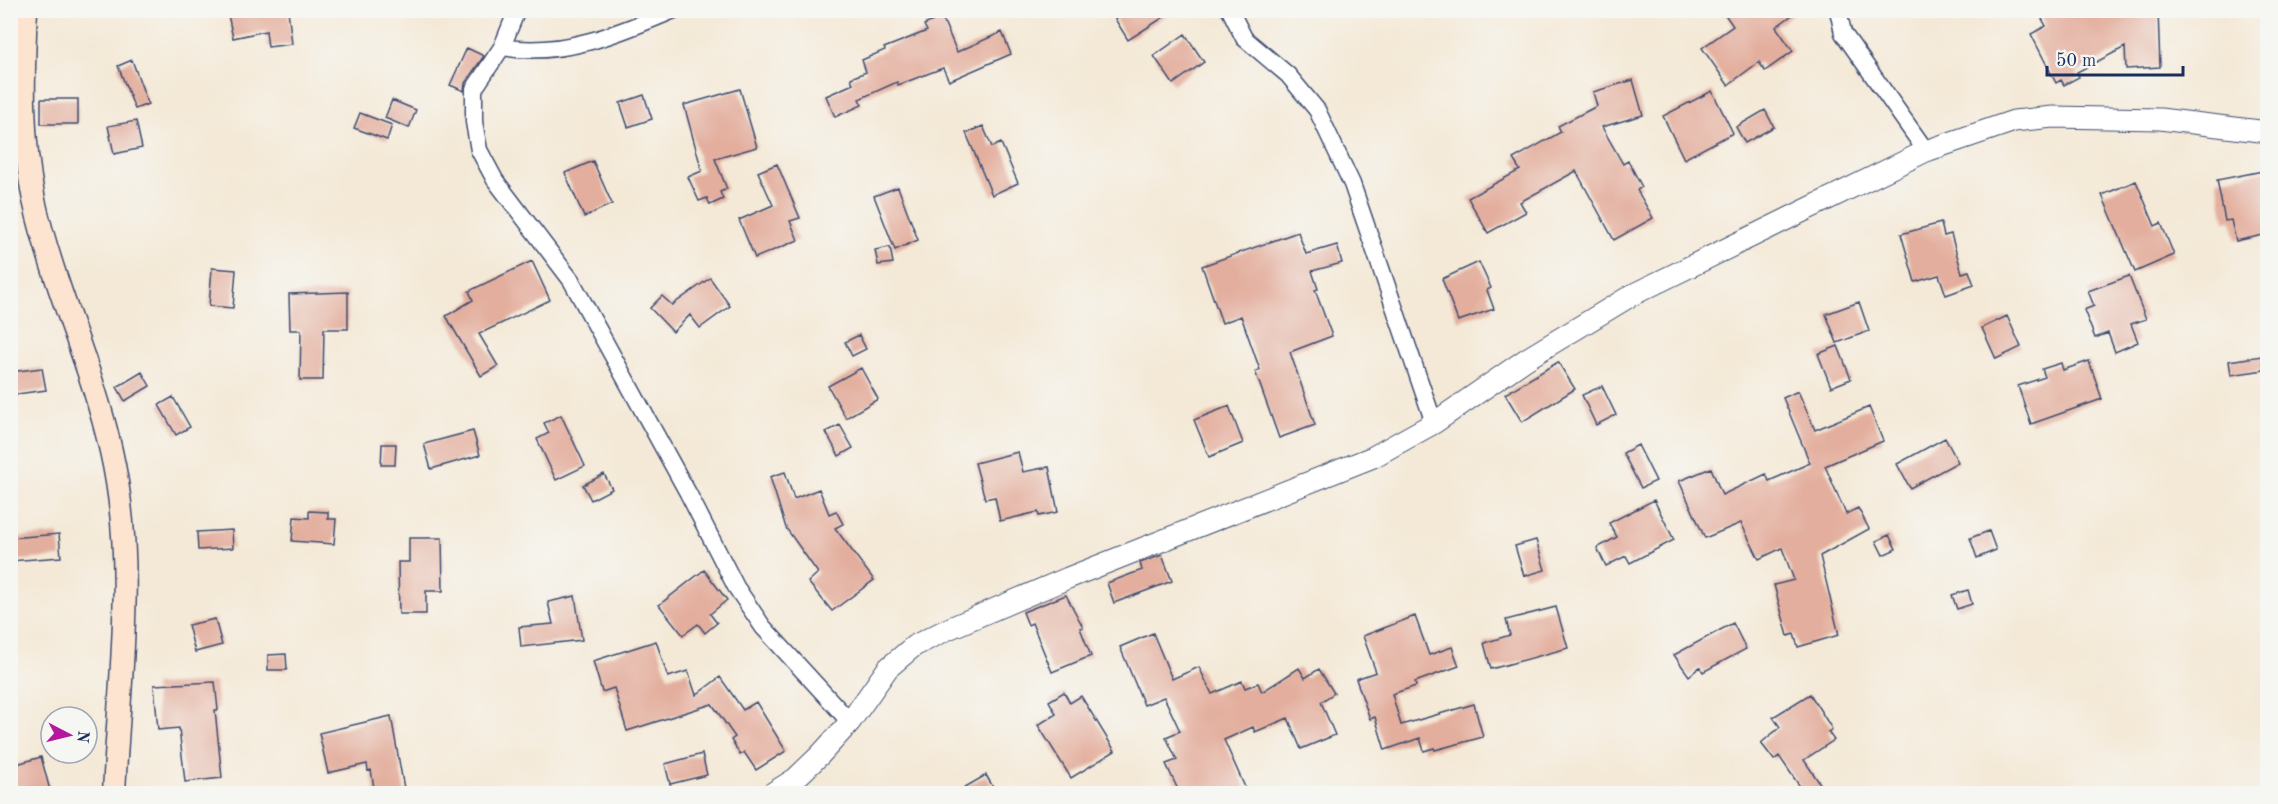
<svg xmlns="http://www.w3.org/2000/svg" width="2278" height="804" font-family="'Old Standard TT',serif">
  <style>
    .building { fill: #e3ae9d }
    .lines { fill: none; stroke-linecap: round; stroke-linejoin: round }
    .minor-casing { stroke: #3c4b70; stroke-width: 19 }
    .tertiary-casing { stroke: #3c4b70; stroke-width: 23 }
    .secondary-casing { stroke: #3c4b70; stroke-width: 25 }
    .minor { stroke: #fff; stroke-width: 16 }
    .tertiary { stroke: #fff; stroke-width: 21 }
    .secondary { stroke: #fde4d0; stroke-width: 22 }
  </style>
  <rect width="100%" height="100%" fill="#f6f6f2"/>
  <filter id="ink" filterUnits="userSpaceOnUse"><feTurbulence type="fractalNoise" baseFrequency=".0167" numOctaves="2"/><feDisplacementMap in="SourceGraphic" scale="12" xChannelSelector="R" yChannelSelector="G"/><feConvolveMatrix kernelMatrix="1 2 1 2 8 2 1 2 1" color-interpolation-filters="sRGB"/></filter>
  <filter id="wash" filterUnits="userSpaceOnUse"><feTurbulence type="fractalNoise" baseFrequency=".008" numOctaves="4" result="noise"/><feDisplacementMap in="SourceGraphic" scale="24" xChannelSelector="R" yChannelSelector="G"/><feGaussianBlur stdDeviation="1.35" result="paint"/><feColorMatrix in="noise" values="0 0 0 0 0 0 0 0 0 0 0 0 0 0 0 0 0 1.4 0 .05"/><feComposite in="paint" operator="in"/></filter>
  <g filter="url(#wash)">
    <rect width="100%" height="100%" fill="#f4e9d7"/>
    <g id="blocks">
      <!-- building -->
      <path class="building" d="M227,10H288L292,44L268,47L266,31L233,38Z
        M1128,10H1175L1128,40L1115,19Z
        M1722,10H1799L1776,27L1793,51L1765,71L1759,62L1728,85L1702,48L1733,26Z
        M2037,10H2158L2160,67L2126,69L2125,47L2077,72L2079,77L2064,85L2061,80L2056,83L2031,34L2046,26Z
        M942,17L957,52L1002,32L1011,54L949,81L943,68L898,85L897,82L859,99L862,105L835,117L826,96L853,84L851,78L866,72L862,60L885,50L884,48L927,31L924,25Z
        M1185,34L1204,62L1173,84L1154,56Z
        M467,48L484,56L465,83L464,91L450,85Z
        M132,60L148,104L135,109L118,66Z
        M1633,80L1643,115L1602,127L1623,164L1628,161L1642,187L1637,190L1653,218L1614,240L1576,171L1520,202L1526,212L1488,233L1468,198L1520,170L1513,159L1561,132L1558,126L1597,106L1593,92Z
        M740,89L757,147L715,159L727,189L720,192L723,199L710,205L707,198L699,201L688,177L702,171L684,105Z
        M1712,91L1733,133L1684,159L1663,116Z
        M644,95L652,119L628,127L620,103Z
        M41,99H78V124H41Z
        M392,100L416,110L409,128L385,118Z
        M1765,110L1774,127L1745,143L1736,127Z
        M360,113L392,125L387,140L354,128Z
        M136,121L142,148L114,154L108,126Z
        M983,126L992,147L1001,143L1018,183L992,195L966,133Z
        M593,161L612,204L584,217L565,173Z
        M777,164L800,218L790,221L798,240L755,258L739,220L773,205L758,172Z
        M2268,170V234L2236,241L2231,220L2225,221L2217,180Z
        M2136,181L2155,226L2161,223L2174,255L2135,272L2102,195Z
        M898,187L918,240L895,250L874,196Z
        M1941,223L1944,236L1951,234L1962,273L1969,271L1974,285L1946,295L1939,275L1915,282L1901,234Z
        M1298,232L1306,254L1337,245L1342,263L1312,271L1318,289L1315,290L1332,336L1290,352L1315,425L1279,438L1255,371L1260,370L1241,316L1222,323L1202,266Z
        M890,247L893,263L878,265L875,250Z
        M532,261L550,300L479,334L498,366L481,376L446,316L473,300L469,291Z
        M1479,262L1491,288L1487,290L1494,309L1458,321L1442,279Z
        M212,268L236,270L233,308L209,306Z
        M2129,276L2146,319L2131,324L2138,342L2115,352L2108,333L2095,338L2084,310L2094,306L2088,291Z
        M710,278L730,306L700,328L690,315L673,332L650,308L662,296L672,305Z
        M348,292V329H324L323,380H300L301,330H290L289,294Z
        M1859,302L1869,331L1837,343L1826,314Z
        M2007,316L2021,347L1996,359L1982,328Z
        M859,335L866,349L852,356L845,342Z
        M1838,346L1851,379L1831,387L1818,354Z
        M2262,356L2264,370L2231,375L2229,361Z
        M2089,361L2102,399L2031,424L2018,386L2045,377L2042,369L2061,363L2063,370Z
        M1558,362L1575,389L1522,422L1505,394Z
        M42,368L46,390L10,395V372Z
        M861,368L878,399L846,418L828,386Z
        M142,372L150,386L125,401L117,387Z
        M1602,386L1616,415L1596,425L1582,395Z
        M1798,391L1815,430L1869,407L1883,441L1825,466L1846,514L1858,508L1869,529L1820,556L1839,635L1798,647L1794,634L1788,636L1774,585L1794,580L1782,548L1759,559L1741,523L1705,538L1679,481L1711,468L1722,495L1766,474L1769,481L1810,463L1783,398Z
        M173,397L190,427L176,435L159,405Z
        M1229,406L1243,443L1209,457L1194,420Z
        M561,415L585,466L556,480L537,439L549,433L544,423Z
        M840,425L853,448L839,456L826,432Z
        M473,431L480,455L431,469L424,444Z
        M1945,438L1958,462L1910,488L1897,464Z
        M382,444H396L395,465H381Z
        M1638,445L1656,481L1641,488L1623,453Z
        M1018,452L1023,472L1049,467L1058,512L1039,516L1038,512L1000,521L995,497L985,499L975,463Z
        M785,472L794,499L819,489L829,514L836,511L843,524L835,528L874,580L832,611L808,582L818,573L786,528L770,477Z
        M604,474L612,489L591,500L583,485Z
        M1654,500L1674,540L1630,563L1626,556L1606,566L1597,548L1617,537L1609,523Z
        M309,511L328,512V519H336L334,544L292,541L294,517L309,518Z
        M232,530L233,548L198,550L197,532Z
        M1989,531L1996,550L1977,558L1970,538Z
        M59,534L61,557L10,561V538Z
        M1889,535L1896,549L1883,555L1876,541Z
        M409,538H442L443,591H426V614H399L398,562H409Z
        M1536,540L1545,570L1524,576L1515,546Z
        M1162,555L1172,581L1114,603L1107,583L1142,570L1140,563Z
        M704,570L727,600L710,614L717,623L705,633L698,624L683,635L659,605Z
        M1968,590L1972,604L1957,609L1952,595Z
        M1066,595L1083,627L1080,628L1091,656L1052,672L1032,623L1028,625L1023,612Z
        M575,596L582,640L521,647L519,627L553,624L548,602Z
        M1556,607L1568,648L1491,669L1484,643L1510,635L1506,620Z
        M1415,616L1429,655L1452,647L1459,666L1415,682L1416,686L1392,694L1401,725L1474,704L1483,737L1435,750L1434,748L1424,751L1420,738L1385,750L1375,717L1370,719L1356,679L1376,672L1363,636Z
        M215,619L222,645L195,652L188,625Z
        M1733,623L1746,649L1703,672L1700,667L1689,676L1674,655Z
        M1153,633L1172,679L1199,667L1212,694L1242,681L1245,688L1258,683L1262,692L1299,668L1305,678L1319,669L1334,693L1321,702L1335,735L1301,749L1288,718L1255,732L1253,727L1224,740L1248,794H1180L1166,764L1177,760L1166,737L1180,731L1164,697L1144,705L1120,647Z
        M656,641L668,677L688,671L696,695L720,677L743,710L756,702L786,751L756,770L744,752L740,755L731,740L735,737L712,704L627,731L614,688L602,692L593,661Z
        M286,654L287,670H268V655Z
        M215,682L218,710H215L222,778L185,782L179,728L158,730L154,685Z
        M1064,692L1070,703L1081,696L1115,751L1071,778L1038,725L1056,714L1049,701Z
        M1810,694L1832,729L1828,732L1834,740L1804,760L1827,794H1805L1779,756L1774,760L1761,743L1780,727L1773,717Z
        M391,716L405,794H375L371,770L368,771L367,764L328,773L319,733Z
        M702,754L707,775L670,784L665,764Z
        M41,757L51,794H10V766Z
        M986,775L997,794H953Z"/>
    </g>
  </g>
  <g filter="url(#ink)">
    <use href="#blocks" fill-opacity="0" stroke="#3c4b70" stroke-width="1.5"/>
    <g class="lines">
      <defs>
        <path id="minor" d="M517,10L502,47L474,89V122L479,150L495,180L571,280L688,493L736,587L763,627L850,722
          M1230,10L1244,38L1288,75L1317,110L1352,184L1434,423
          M1838,10L1843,33L1926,151
          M502,47C561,58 620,33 674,10"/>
        <path id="tertiary" d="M771,794L795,779L820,755L850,722L888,668L914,646L948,629L1068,578L1373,457L1434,423L1528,358L1632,295L1926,151L2014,121L2053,117L2160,119L2268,132"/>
        <path id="secondary" d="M26,10C23,73 21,138 34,200C53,286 92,365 111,451C137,564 119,679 114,794"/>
      </defs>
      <!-- minor casing -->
      <use href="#minor" class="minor-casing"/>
      <!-- tertiary casing -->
      <use href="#tertiary" class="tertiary-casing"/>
      <!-- secondary casing -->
      <use href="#secondary" class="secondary-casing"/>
      <!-- minor -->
      <use href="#minor" class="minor"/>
      <!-- tertiary -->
      <use href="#tertiary" class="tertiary"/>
      <!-- secondary -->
      <use href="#secondary" class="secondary"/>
    </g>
  </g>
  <!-- margin -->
  <rect width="2278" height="804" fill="none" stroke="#f6f6f2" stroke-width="36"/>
  <!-- north arrow -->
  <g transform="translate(69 735) rotate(97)"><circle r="28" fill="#f6f6f2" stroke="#9ea6b7" stroke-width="1.5"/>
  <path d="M0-4.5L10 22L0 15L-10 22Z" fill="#b5179e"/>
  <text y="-9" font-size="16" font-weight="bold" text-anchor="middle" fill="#1b2f5e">N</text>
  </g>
  <!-- scale -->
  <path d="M2047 66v9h136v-9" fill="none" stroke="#1b2f5e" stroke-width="3"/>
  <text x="2056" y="66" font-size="18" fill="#1b2f5e" stroke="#f6f6f2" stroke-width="4.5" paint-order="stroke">50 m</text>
</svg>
